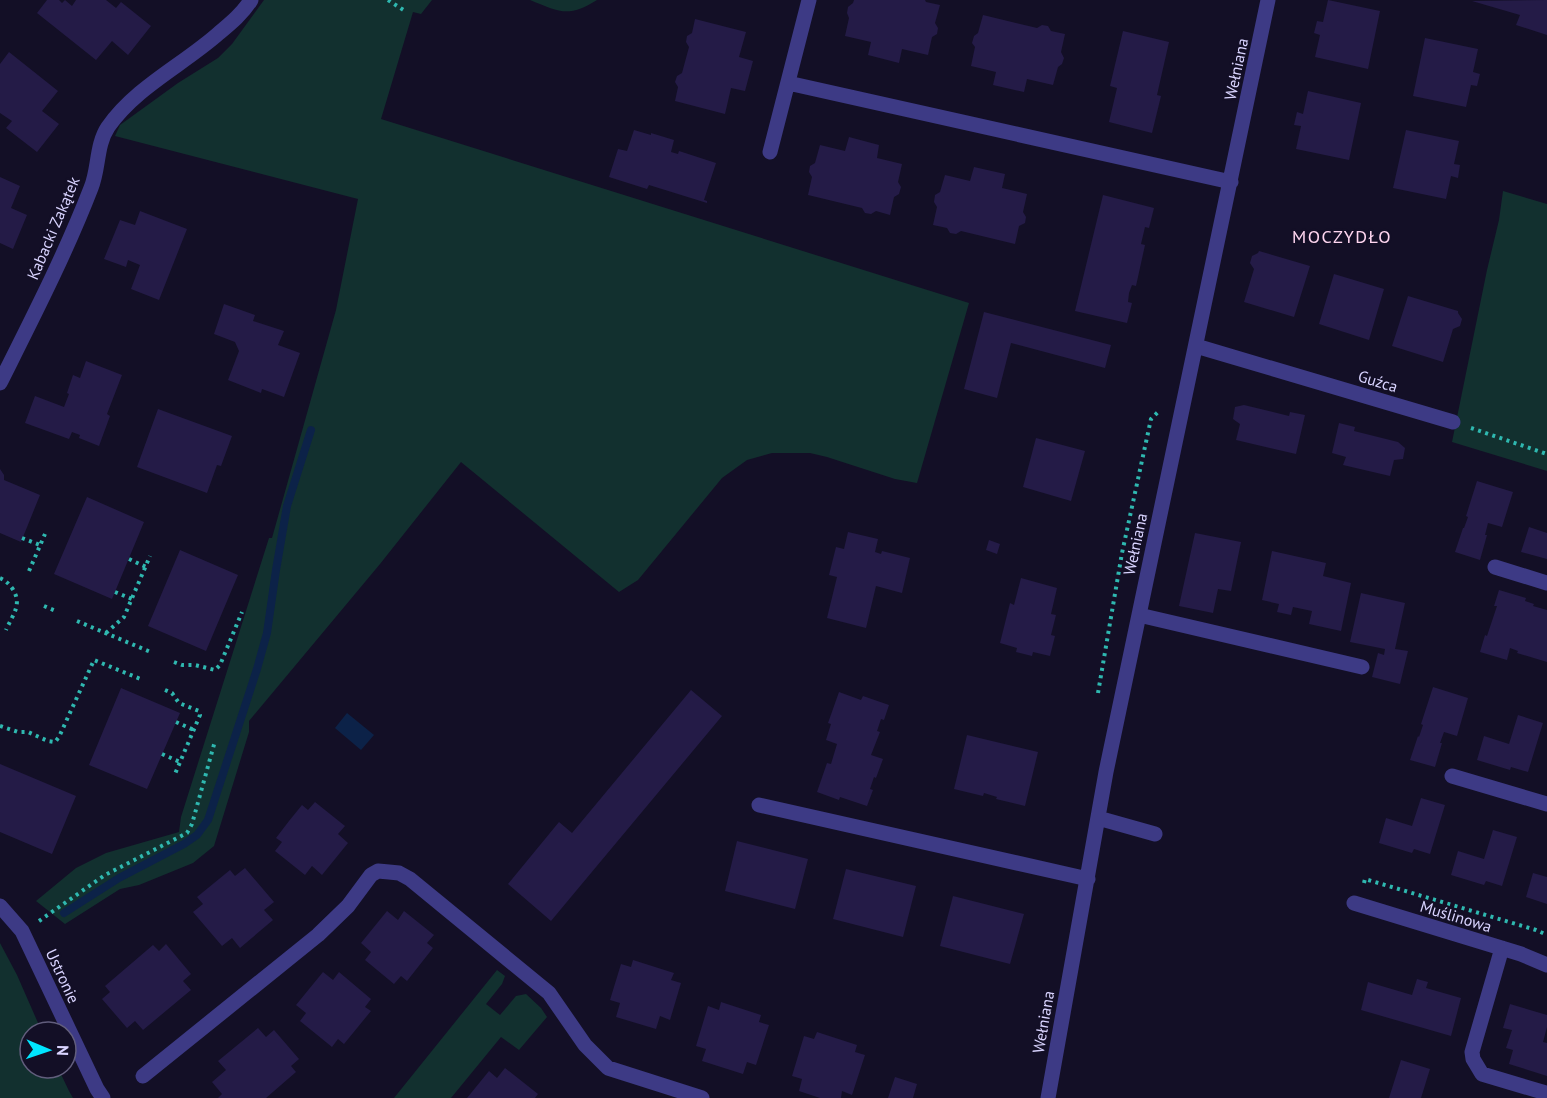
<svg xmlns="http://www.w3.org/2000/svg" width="1547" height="1098" font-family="'PT Sans',sans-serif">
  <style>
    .green { fill: #12302f }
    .water { fill: #0c2248 }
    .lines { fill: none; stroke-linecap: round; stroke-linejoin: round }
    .stream { stroke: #0c2248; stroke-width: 8 }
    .building { fill: #241b47 }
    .path { stroke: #2fb8b0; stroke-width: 4; stroke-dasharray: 3 4.5; stroke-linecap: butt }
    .minor { stroke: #3d3a85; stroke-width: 15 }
    .labels { text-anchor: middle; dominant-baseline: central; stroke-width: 4.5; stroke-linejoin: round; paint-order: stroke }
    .street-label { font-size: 16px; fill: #d9d4ff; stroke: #130f26 }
    .neighbourhood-label { font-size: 18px; letter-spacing: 1.5px; fill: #ffd6f0; stroke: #130f26 }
  </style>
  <rect width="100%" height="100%" fill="#130f26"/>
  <!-- green -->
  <path class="green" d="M264,0H432L421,14L413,12L381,119L969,303L917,483L895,479L827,457L810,453H772L747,460L722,478L638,580L619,592L461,462L380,564L249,721V732L214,846L193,863L139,885L120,889L65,924L36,901L76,868L106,853L179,832L181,817L269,538H272L336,310L358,199L115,136L120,125L178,83L218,58L232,44Z
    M530,0H597C568,18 560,12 530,0Z
    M1503,191L1547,204V471L1452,442L1487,270L1499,220Z
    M0,943L17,975L42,1032H30V1068H58L69,1091L73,1098H0Z
    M497,970L505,976L502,984L486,1004L500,1015L516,996L526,994L541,1008L547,1017L519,1050L501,1037L451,1098H394Z"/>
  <!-- water -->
  <path class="water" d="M347,713L374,735L361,750L335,728Z"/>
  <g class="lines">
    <!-- stream -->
    <path class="stream" d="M64,913L119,878L184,844L197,835L208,820L257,669L267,633L276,570L287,506L311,430"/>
  </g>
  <!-- building -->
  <path class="building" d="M47,0H59L62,3L65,0L72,6L76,0H106L116,8L121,2L151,26L128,55L112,41L96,60L37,13Z
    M854,0H925L926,2L940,5L935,23L938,28L937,34L932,37L928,55L902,49L899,63L868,55L871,42L845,36L849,18L847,13L848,7L853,3Z
    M1328,0L1380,11L1368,69L1315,57L1320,35L1314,33L1317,21L1323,22Z
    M1547,0V35L1516,25L1520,15L1472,1Z
    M983,15L1037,28L1042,25L1048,26L1051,31L1065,34L1061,52L1064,58L1062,64L1058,67L1053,85L1027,79L1024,92L993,85L996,72L971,66L975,47L972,43L974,36L978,33Z
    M695,19L746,32L739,57L753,61L745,91L731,88L725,114L675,101L678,87L675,82L677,76L682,73L689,47L686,42L687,36L692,33Z
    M1123,31L1169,42L1157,95L1161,96L1152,133L1109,122L1117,88L1110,86Z
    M1425,38L1478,49L1473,72L1480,74L1477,86L1471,85L1466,107L1413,96Z
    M9,52L58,91L42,111L59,124L37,152L6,128L12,121L0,113V64Z
    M1308,91L1361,103L1349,160L1296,149L1301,126L1294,125L1297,112L1303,114Z
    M634,130L651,135V133L674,140L671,152L678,154L679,151L716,163L704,200L707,201V203L649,185L647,189L609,177L618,149L627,151Z
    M1406,130L1459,141L1454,164L1460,165L1458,178L1451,176L1446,199L1393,188Z
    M849,137L879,145L877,158L902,164L898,182L901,187L899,194L894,197L890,215L876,211L871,214L865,213L862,208L808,195L812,177L809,172L810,166L815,163L820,145L845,151Z
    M974,167L1005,174L1002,188L1027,194L1023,212L1026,217L1025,223L1019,226L1015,244L961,231L956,234L950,233L947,228L933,225L937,207L934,202L935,195L940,192L945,175L970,181Z
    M0,177L20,186L11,208L27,215L13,249L0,243Z
    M1103,195L1154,208L1149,228L1145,227L1141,244L1145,245L1136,286L1132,285L1129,293L1128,302L1132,303L1127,323L1075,311Z
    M140,211L187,229L159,300L131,289L140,265L128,260L126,267L104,259L120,220L135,225Z
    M1259,251L1310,266L1294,317L1244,302L1254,269L1250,263L1252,256L1258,253Z
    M1334,274L1384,289L1369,340L1319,324Z
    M1408,296L1458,311V313L1462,319L1460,326L1453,329L1443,362L1392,346Z
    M224,304L255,315L253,321L284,331L278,345L300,353L284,397L262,389L261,393L228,380L239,351L235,342L214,334Z
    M984,312L1111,345L1105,368L1011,343L997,398L964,389Z
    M86,361L122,375L107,414L110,416L99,446L79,438L80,435L72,432L69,439L25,423L35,396L64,407L69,394L67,393L73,375L80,378Z
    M1244,405L1289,416L1290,412L1305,415L1296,454L1236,440L1240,424L1233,419L1235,407Z
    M158,409L232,436L221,466L217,465L207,493L137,467Z
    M1339,423L1355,427L1354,431L1398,442L1405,448L1403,459L1394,460L1390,476L1343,465L1346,457L1332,453Z
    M1036,438L1085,451L1071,501L1023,487Z
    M0,469L4,475V480L40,495L21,542L0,533Z
    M1477,481L1513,492L1502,527L1488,523L1485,535H1487L1480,560L1455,552L1463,528H1464L1468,517L1466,516Z
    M87,497L144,522L112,599L54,574Z
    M1529,527L1547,533V559L1521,552Z
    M848,532L878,539L875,552L881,554L882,551L910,558L902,593L876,586L866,628L827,618L837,577L829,575L836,547L844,549Z
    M1195,533L1241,542L1231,591L1218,589L1213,613L1179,606Z
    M989,540L1000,544L997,554L986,550Z
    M180,550L238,575L206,651L148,626Z
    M1272,551L1326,563L1323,576L1351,583L1341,631L1309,624L1312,611L1293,607L1291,615L1277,612L1279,604L1262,600Z
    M1021,578L1057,588L1051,614L1056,615L1051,635L1055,636L1050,656L1033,652L1032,656L1016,652L1017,648L1000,643L1010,603L1014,605Z
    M1499,590L1526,598L1525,601L1534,604L1533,606L1547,610V662L1517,653L1518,651L1510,648L1507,660L1480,652L1485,635L1487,636L1497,606H1494Z
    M1361,593L1405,603L1395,649L1408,651L1400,684L1372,677L1378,653L1384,655L1385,649L1350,642Z
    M1433,687L1468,698L1457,736L1444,732L1440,743H1442L1435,767L1410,760L1418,736L1419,737L1423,725L1421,724Z
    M121,688L180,713L147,789L89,765Z
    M691,690L722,716L551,921L508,884L559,822L572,833Z
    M839,692L861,700L863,696L889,705L884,720L881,719L877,731L880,732L871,755L883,759L876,778L874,777L870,789L873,790L867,806L840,797L839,800L817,792L827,763L831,764L837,744L826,740L831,724L828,723Z
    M1518,715L1543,723L1528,772L1511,767L1510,770L1477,760L1484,736L1509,744Z
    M967,735L1038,752L1025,806L996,799L997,797L984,793L983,796L954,789Z
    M0,764L76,796L52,854L0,832Z
    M1421,798L1445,805L1430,854L1414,849L1412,853L1379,843L1386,818L1412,826Z
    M315,802L345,826L338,834L348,843L322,875L312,866L305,875L275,851L282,842L276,838L289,821L302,805L308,810Z
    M1493,830L1517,837L1502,886L1486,881L1484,885L1451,875L1458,851L1484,859Z
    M737,841L808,859L795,909L725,891Z
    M245,868L274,902L264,910L273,920L240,948L232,938L222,946L193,912L203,904L197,897L230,870L235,876Z
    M846,869L916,886L903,937L833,919Z
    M1533,873L1547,877V904L1526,897Z
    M953,896L1024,914L1010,964L940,946Z
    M387,911L398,920L404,911L434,935L427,943L433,948L407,981L401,976L394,984L365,960L371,952L361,943Z
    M166,944L191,974L183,981L191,990L143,1030L135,1021L127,1028L102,999L110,992L105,986L153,945L159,951Z
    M633,960L674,973L671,980L681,983L670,1020L660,1016L656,1029L616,1017L620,1003L610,1000L621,964L631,967Z
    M323,972L333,980L339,972L371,999L365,1007L371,1011L344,1044L338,1039L332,1047L300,1021L306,1013L296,1005Z
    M1417,979L1428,982L1426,988L1461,998L1451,1036L1361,1010L1368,982L1412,995Z
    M721,1002L761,1015L759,1022L769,1025L756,1065L747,1062L743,1074L702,1061L706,1049L696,1046L708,1006L719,1010Z
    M1510,1004L1547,1015V1027L1543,1042L1547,1043V1076L1509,1064L1513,1050L1506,1048L1512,1030L1503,1028Z
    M258,1028L266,1037L274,1030L299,1059L291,1066L296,1072L266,1098H218L222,1094L212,1082L226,1070L218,1061Z
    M817,1032L857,1045L855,1052L865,1055L852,1095L842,1091L841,1098H820L799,1091L802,1079L792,1076L804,1036L814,1039Z
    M1401,1060L1430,1069L1421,1098H1389Z
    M505,1068L538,1094L535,1098H467L489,1071L497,1078Z
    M895,1077L917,1084L913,1098H888Z"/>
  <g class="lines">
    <!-- path -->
    <path class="path" d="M388,0L405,11
      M1471,428L1547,454
      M22,538L40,545
      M129,559L146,567
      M29,571L45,534
      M0,578C6,581 8,583 12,588C23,604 13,614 6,630
      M115,592L132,599
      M44,606L56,611
      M77,621L153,653
      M106,633L124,617L150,556
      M174,662L182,665H195L215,670L220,665L242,612
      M165,690L172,693L179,703L199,711L200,715L175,774
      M1098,693L1122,553L1151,419L1158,412
      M176,722L194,730
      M0,726L18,732H28L48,741L55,742L59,737L94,660L143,680
      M162,754L180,762
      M1364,883L1365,879L1536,930L1547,935
      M39,921L105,875L187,833L192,824L215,741"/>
    <!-- minor -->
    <path class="minor" d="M788,83L1231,182
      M770,152L809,0
      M1196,346L1453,422
      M0,383C32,319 65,255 91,188C99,169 96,145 108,127C136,87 183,65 219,33C231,23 243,13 251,0
      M1495,567L1547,583
      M1139,615L1362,667
      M1452,776L1547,804
      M759,805L1088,879
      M1098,818L1155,834
      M1354,903L1521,954L1547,965
      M0,906L22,931L97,1089L103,1098
      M1502,948L1472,1052L1473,1059L1482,1074L1546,1093
      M143,1076L318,935L348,906L371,875L378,871L389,872L399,873L410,879L549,993L585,1045L608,1068L702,1098
      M1048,1098L1106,772L1268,0"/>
  </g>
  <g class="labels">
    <!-- street labels -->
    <g class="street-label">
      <text transform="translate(1236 69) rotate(-78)">Wełniana</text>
      <text transform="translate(53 228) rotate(-67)">Kabacki Zakątek</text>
      <text transform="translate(1378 381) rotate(17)">Guźca</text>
      <text transform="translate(1135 544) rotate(-78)">Wełniana</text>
      <text transform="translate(1456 916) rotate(17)">Muślinowa</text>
      <text transform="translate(63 976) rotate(65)">Ustronie</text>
      <text transform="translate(1043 1022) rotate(-80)">Wełniana</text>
    </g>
    <!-- neighbourhood labels -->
    <g class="neighbourhood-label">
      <text x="1342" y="236">MOCZYDŁO</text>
    </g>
  </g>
  <!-- north arrow -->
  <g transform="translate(48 1050) rotate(92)"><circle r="28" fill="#130f26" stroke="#625e7d" stroke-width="1.5"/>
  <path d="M0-4.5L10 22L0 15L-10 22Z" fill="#00e5ff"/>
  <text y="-9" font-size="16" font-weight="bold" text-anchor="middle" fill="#d9d4ff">N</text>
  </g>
</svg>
